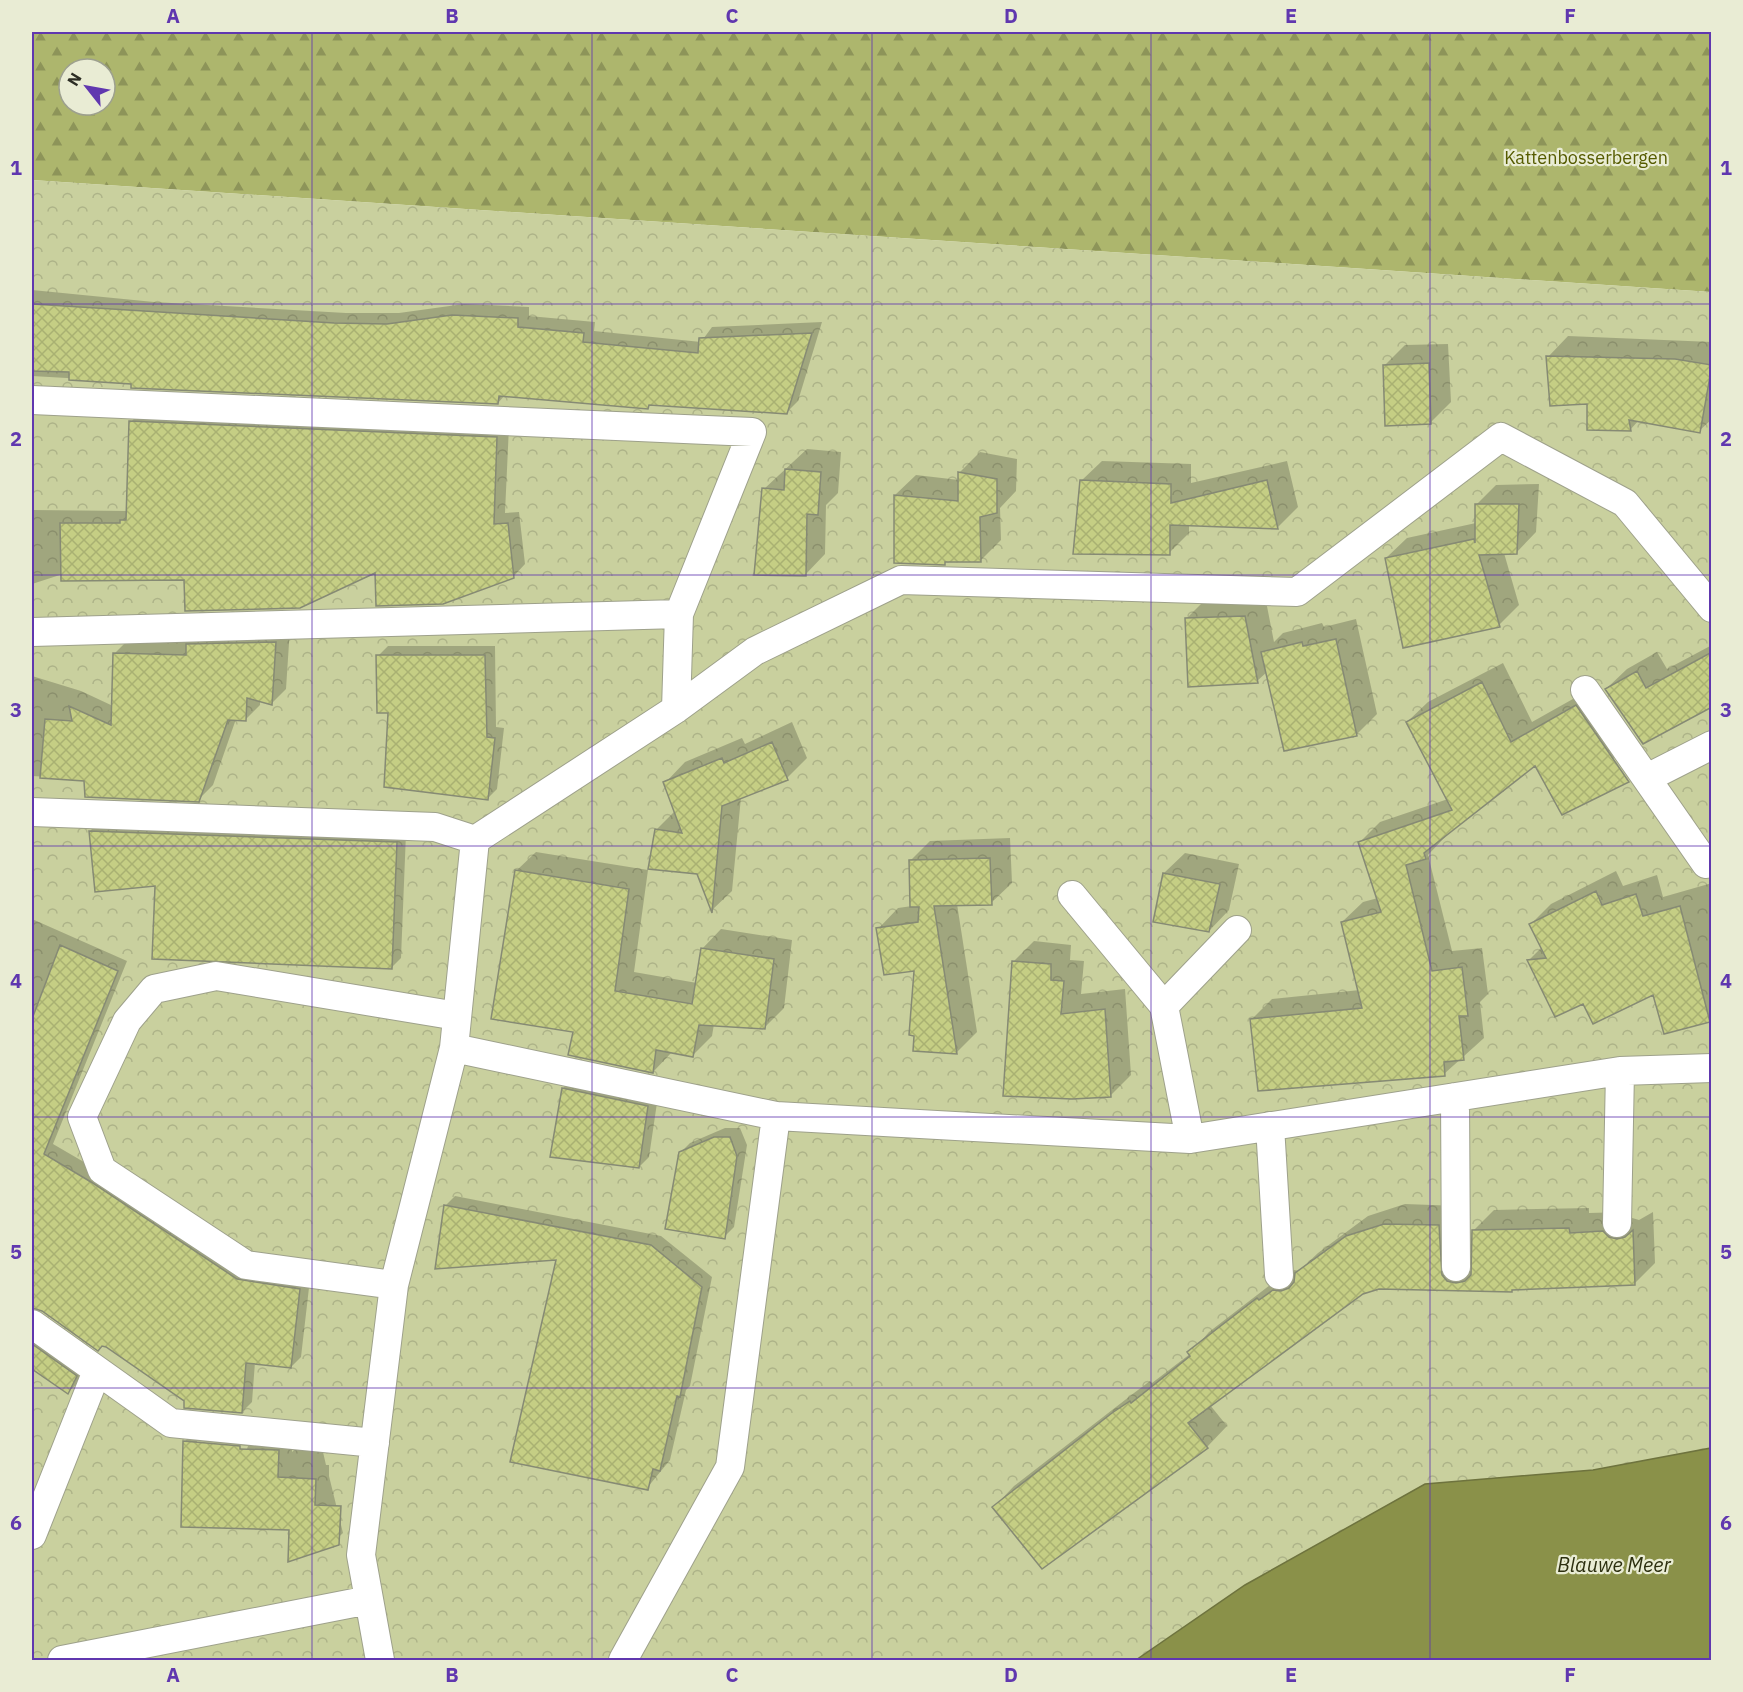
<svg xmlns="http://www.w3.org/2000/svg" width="1743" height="1692" font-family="'IBM Plex Sans',sans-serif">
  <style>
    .forest { fill: url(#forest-firs); fill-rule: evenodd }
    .park { fill: url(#park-crowns) }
    .water { fill: #8a9149; stroke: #6e733e; stroke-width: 1.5 }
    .shadow { fill: #0003; fill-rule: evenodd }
    .building { fill: url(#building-cross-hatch); stroke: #868a74; stroke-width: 1.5 }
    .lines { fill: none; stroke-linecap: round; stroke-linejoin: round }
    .lane-casing { stroke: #9ea18b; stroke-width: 30 }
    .lane { stroke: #fff; stroke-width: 28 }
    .grid { fill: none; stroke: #6037af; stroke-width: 1.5; stroke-opacity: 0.55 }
    .labels { text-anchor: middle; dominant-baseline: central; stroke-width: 4.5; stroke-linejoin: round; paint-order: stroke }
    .park-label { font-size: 18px; fill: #555b00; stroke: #e9ecd4 }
    .water-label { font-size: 20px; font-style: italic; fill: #2c2f0f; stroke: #e9ecd4 }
    .neatline { fill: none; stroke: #6037af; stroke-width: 2 }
    .grid-label { font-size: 20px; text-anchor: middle; font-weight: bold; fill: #6037af }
  </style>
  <defs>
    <pattern id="forest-firs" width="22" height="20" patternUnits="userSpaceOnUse" patternTransform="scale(1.5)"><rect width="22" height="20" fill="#adb66d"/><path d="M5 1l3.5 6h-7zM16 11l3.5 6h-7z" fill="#8d9459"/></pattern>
    <pattern id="park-crowns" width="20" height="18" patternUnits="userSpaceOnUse" patternTransform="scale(1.5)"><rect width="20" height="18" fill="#c9d09e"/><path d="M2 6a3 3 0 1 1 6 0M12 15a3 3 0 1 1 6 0" fill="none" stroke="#adb388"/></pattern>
    <pattern id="building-cross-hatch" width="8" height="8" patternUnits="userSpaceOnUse" patternTransform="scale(1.5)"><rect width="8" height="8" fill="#c5ce84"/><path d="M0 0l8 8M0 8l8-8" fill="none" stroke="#a9b172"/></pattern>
  </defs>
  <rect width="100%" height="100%" fill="#e9ecd4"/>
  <!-- forest -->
  <path class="forest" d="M32,32H1711V292L32,180ZM69,69H105V105H69Z"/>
  <!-- park -->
  <path class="park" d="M32,180L1711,292V1660H32Z"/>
  <!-- water -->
  <path class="water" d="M1711,1448V1660H1136L1245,1585L1425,1484L1593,1470Z"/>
  <!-- shadow -->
  <path class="shadow" d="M32,290L154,302L346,313H399L464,304L529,307V316L595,322L594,331L701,342L712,327L822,322L798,401L786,413L651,404L648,407L505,395L498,403L32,376Z
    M1568,336L1712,342V419L1699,431L1639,420L1630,430L1588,403L1548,357Z
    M1448,344L1451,402L1431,422L1384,366L1405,345Z
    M143,409L509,426L505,513L519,512L525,564L513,577L377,571L185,579L63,574L32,584V510L128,511L131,422Z
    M807,449L841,452L838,493L826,505L825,554L805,575L764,489Z
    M980,452L1017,459L1016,491L1000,508L1001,540L981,560L947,561L944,563L895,495L916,475L959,480V473Z
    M1102,461L1191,464V483L1287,461L1298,507L1278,527L1189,524V533L1169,553L1081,481Z
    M1539,484L1536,532L1516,553H1504L1519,605L1499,625L1386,558L1407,538L1476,523V505L1496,485Z
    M1265,596L1274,642L1283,633L1322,623L1324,627L1356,619L1377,714L1356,735L1267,672L1257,681L1186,619L1207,598Z
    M290,628L286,689L272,703L260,700V705L246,719H236L213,785L198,800L85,779L32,776V676L81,691L113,706L115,653L129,639Z
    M1712,645V706L1606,689L1627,669L1657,652L1667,669Z
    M388,646H495L496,727L504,728L497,789L487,799L378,656Z
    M1503,663L1532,722L1596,686L1633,739L1613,759L1536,764L1445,835V837L1428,855L1452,951L1482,948L1488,994L1480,1002L1484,1038L1444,1074L1252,1019L1272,999L1360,990L1342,922L1363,902L1378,898L1360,842L1380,822L1448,799L1407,722L1428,702Z
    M792,722L807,758L787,778L741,797L732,891L712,910L698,872L656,830L675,811L665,783L685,762L742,738L745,744Z
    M100,821L406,833L401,958L391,968L156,884L90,831Z
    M1010,838L1012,883L991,903L957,904L977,1032L957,1052L915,1050L916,969L878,929L898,908L912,906L910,861L930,841Z
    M536,852L648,870L634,972L697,983L702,949L721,929L792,940L784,1008L764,1028L714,1024L712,1036L693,1055L672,1052L653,1072L575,1031L516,871Z
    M1185,853L1239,864L1229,910L1209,931L1164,873Z
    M1616,871L1623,886L1657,875L1663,897L1712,883V1020L1665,1033L1654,993L1584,1002L1529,960L1542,947L1531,924L1551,904Z
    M32,919L127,961L53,1144L101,1172L247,1269L310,1279L301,1357L291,1367L255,1362L252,1402L242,1412L186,1401L55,1308L32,1295Z
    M1034,941L1071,945L1070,960L1084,961L1081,994L1125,989L1131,1075L1111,1095L1014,961Z
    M573,1078L658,1096L649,1157L639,1167L563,1088Z
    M725,1128H740L747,1145L734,1227L724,1237L680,1153L690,1143Z
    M455,1196L661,1236L712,1277L690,1386L686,1390L670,1460L647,1488L558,1258L445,1206Z
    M1405,1204L1459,1206L1468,1261L1473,1262L1474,1230L1494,1210L1589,1208V1213L1624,1212L1629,1217L1639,1220L1653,1212L1655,1263L1635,1283L1514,1288L1512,1291L1379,1287L1363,1293L1210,1405L1227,1426L1207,1447L994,1507L1014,1486L1134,1393L1150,1381L1152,1383L1190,1354L1209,1332L1278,1279L1280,1281L1294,1270L1299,1271L1318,1253L1368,1216Z
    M40,1333L86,1366L78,1383L68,1392L32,1367V1342Z
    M199,1427L292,1436V1452L306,1438L320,1439L326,1465H329V1476L343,1533L328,1547L290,1528L185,1441ZM197,1441L248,1446L247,1449L197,1444Z"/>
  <!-- building -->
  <path class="building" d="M32,304L334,323L387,324L452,315L518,318V327L584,333L583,342L698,353L699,338L812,333L787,414L649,405L648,409L499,396L498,404L131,388V384L69,380V372L32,371Z
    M1546,356L1675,359L1712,365L1700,433L1629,420L1631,431L1587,430V404L1550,406Z
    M1429,363L1431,424L1385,426L1383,365Z
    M129,421L497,437L494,524L508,523L514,578L443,604L376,606L375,573L300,608L185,611L184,580L61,581L60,523H120V520H126Z
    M785,469L821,472L818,515L807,514L806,576L754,575L762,488L784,490Z
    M958,472L997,479V513L980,517L981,562H945V565L894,563V495L958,501Z
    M1080,480L1171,484V503L1267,480L1278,529L1170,525V555L1073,554Z
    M1475,504H1519L1517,554L1479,555L1500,627L1403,648L1385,558L1474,539L1475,543Z
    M1245,616L1258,683L1188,687L1185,618Z
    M1336,639L1357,736L1284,751L1261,652L1302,642L1303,646Z
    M276,642L272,705L247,698L246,721L228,720L199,802L85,797L84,781L40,778L45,719L72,721L69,706L111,725L113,653L186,655V644Z
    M1712,652V707L1643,744L1605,689L1637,671L1646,688Z
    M376,655H485L487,737L495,738L488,800L384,787L388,713H377Z
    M1482,682L1511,742L1576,705L1629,782L1562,815L1535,766L1424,853L1426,859L1406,865L1432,971L1462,967L1468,1016H1459L1464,1060L1444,1062L1445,1076L1258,1091L1250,1019L1362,1008L1341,922L1381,912L1358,842L1452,810L1406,722Z
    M772,742L788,780L722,806L712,913L697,874L648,869L655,829L682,833L663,782L722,758L724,763Z
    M89,831L397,842L392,969L152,959L155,886L95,892Z
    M990,858L992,905L934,906L957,1054L913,1051L914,1036L909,1035L914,971L884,975L876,928L918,922L919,907H910L909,860Z
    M515,870L629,889L615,991L692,1004L701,948L774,959L765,1029L699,1025L693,1057L656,1050L653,1073L568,1055L573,1032L491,1019Z
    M1163,873L1220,884L1209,932L1153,922Z
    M1596,891L1602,905L1636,894L1643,916L1680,906L1710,1022L1664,1034L1653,995L1593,1024L1583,1004L1555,1017L1527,960L1546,958L1529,924Z
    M60,945L118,971L44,1154L91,1182L237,1279L300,1289L291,1368L246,1363L242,1413L184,1408V1401L106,1347L102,1346L98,1351L42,1311L32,1308V1019Z
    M1012,961L1051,964V980L1064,981L1061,1014L1105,1009L1111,1097L1072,1099L1003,1096Z
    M562,1088L648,1106L639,1168L550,1157Z
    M714,1137H730L737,1156L725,1239L665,1229L679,1152Z
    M444,1205L651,1245L702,1287L680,1397L677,1396L660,1471L653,1469L648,1490L510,1462L556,1260L435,1269Z
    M1384,1224L1439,1225L1442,1275L1447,1281L1456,1283L1465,1281L1471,1275L1472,1230L1569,1228L1570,1233L1603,1231L1609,1237L1617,1239L1625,1237L1633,1230L1635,1285L1512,1290V1292L1379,1289L1363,1294L1188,1423L1208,1448L1042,1569L992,1507L1112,1413L1130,1401L1131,1403L1190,1356L1187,1352L1257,1298L1259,1300L1273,1290L1281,1291L1289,1288L1294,1282L1295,1273L1346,1236Z
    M32,1344L77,1376L68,1394L32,1369Z
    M183,1441L240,1446V1449L279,1450L278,1477L316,1479L315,1505L341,1506L339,1545L288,1562L289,1530L181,1527Z"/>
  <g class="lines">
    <defs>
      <path id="lane" d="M32,400L752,432L679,614
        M32,632L679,614L676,709
        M1585,690L1706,864
        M1647,778L1712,745
        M32,812L435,827L475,840
        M475,840L676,709L755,651L901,580L1297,592L1501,437L1625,503L1712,608
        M1072,895L1164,1006L1190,1139
        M1164,1006L1237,930
        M454,1048L776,1116L1190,1139L1620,1071L1712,1068
        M1455,1097L1456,1267
        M1270,1126L1279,1275
        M1617,1223L1620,1071
        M394,1285L246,1265L102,1170L82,1117L127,1021L154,989L216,976L457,1016
        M32,1324L171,1423L375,1443
        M32,1535L97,1371
        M62,1660L369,1600
        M380,1660L361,1555L394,1285L454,1048L475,840
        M623,1660L730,1467L776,1116"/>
    </defs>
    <!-- lane casing -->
    <use href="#lane" class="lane-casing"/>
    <!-- lane -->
    <use href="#lane" class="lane"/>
  </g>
  <!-- grid -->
  <path class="grid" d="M312,32V1660M592,32V1660M872,32V1660M1151,32V1660M1430,32V1660M32,304H1712M32,575H1712M32,846H1712M32,1117H1712M32,1388H1712"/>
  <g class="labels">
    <!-- park labels -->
    <g class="park-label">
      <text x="1586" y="157">Kattenbosserbergen</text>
    </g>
    <!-- water labels -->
    <g class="water-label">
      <text x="1614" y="1564">Blauwe Meer</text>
    </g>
  </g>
  <!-- border -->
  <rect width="1743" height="1692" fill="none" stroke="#e9ecd4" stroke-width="66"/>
  <!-- north arrow -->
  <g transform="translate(87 87) rotate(301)"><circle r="28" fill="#e9ecd4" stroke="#9da08e" stroke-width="1.5"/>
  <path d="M0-4.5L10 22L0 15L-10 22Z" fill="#6037af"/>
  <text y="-9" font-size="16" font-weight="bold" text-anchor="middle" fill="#2c2d24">N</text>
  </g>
  <rect x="33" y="33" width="1677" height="1626" class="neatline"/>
  <g class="grid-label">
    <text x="173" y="23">A</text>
    <text x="452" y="23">B</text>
    <text x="732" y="23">C</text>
    <text x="1011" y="23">D</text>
    <text x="1291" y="23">E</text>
    <text x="1570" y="23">F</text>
    <text x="16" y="175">1</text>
    <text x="1726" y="175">1</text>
    <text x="16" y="446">2</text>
    <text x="1726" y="446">2</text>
    <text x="16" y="717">3</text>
    <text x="1726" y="717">3</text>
    <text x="16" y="988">4</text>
    <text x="1726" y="988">4</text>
    <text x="16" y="1259">5</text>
    <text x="1726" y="1259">5</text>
    <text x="16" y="1530">6</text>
    <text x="1726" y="1530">6</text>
    <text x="173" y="1682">A</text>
    <text x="452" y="1682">B</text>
    <text x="732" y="1682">C</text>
    <text x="1011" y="1682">D</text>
    <text x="1291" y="1682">E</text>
    <text x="1570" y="1682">F</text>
  </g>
</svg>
